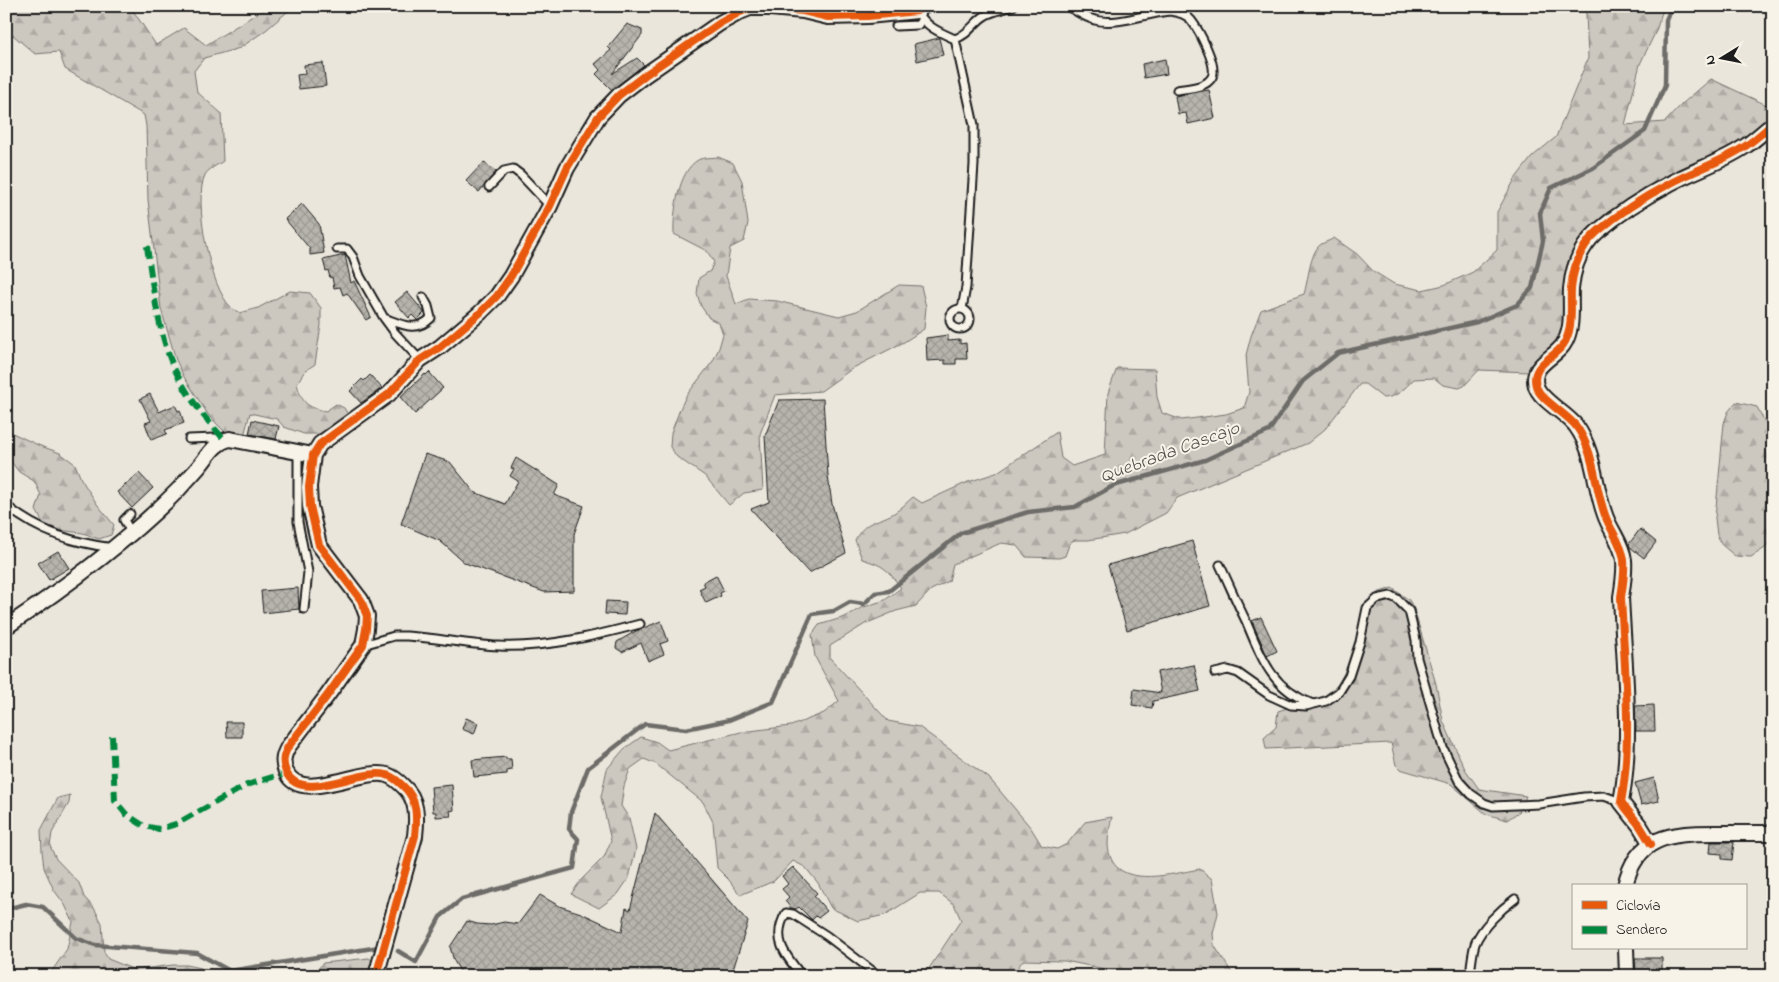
<svg xmlns="http://www.w3.org/2000/svg" width="1779" height="982" font-family="'Indie Flower',sans-serif">
  <style>
    .forest { fill: url(#forest-firs); stroke: #74726e }
    .lines { fill: none; stroke-linecap: round; stroke-linejoin: round }
    .stream { stroke: #6d6c68; stroke-width: 4.5 }
    .building { fill: url(#building-cross-hatch); stroke: #1c1c1c }
    .lane-casing { stroke: #1c1c1c; stroke-width: 11 }
    .street-casing { stroke: #1c1c1c; stroke-width: 18 }
    .lane { stroke: #f7f3e8; stroke-width: 7 }
    .street { stroke: #f7f3e8; stroke-width: 14 }
    .quiet { stroke: #00873e; stroke-width: 6; stroke-dasharray: 12 6; stroke-linecap: butt }
    .cycleway-casing { stroke: #f7f3e8; stroke-width: 11 }
    .cycleway { stroke: #e8590c; stroke-width: 8 }
    .labels { text-anchor: middle; dominant-baseline: central; stroke-width: 4; stroke-linejoin: round; paint-order: stroke }
    .water-label { font-size: 19px; font-style: italic; fill: #52514e; stroke: #f7f3e8 }
  </style>
  <defs>
    <pattern id="forest-firs" width="22" height="20" patternUnits="userSpaceOnUse" patternTransform="scale(1.25)"><rect width="22" height="20" fill="#ccc8c0"/><path d="M5 1l3.5 6h-7zM16 11l3.5 6h-7z" fill="#afaba4"/></pattern>
    <pattern id="building-cross-hatch" width="8" height="8" patternUnits="userSpaceOnUse" patternTransform="scale(1.25)"><rect width="8" height="8" fill="#b6b4ac"/><path d="M0 0l8 8M0 8l8-8" fill="none" stroke="#9c9a93"/></pattern>
  </defs>
  <rect width="100%" height="100%" fill="#eae6dc"/>
  <filter id="ink" filterUnits="userSpaceOnUse"><feTurbulence type="fractalNoise" baseFrequency=".02" numOctaves="2"/><feDisplacementMap in="SourceGraphic" scale="10" xChannelSelector="R" yChannelSelector="G"/><feConvolveMatrix kernelMatrix="1 2 1 2 8 2 1 2 1" color-interpolation-filters="sRGB"/></filter>
  <g filter="url(#ink)">
    <!-- forest -->
    <path class="forest" d="M6,6H130L156,45L184,28L206,45L269,6H294L266,30L240,48L204,58L194,71L197,92L221,113L223,161C218,165 208,169 205,175C193,200 210,289 231,307C233,310 237,311 240,313L258,308L290,291L310,293L321,308V325L315,364L305,371L297,383C301,402 307,408 326,411L336,404L344,408L349,416L319,434H304L284,427L277,419L250,413L244,436L227,434L209,416L184,377L176,360L161,309L148,200L146,126L144,115L65,69L59,52L35,54L13,35L6,38Z
      M1583,6H1664L1656,31L1640,64L1625,125L1665,122L1682,104L1711,79L1773,108V114L1770,119L1753,134L1731,147L1627,199L1599,223L1578,243L1566,278L1565,316L1557,342L1541,357L1529,372L1479,370L1464,386L1459,388L1443,385L1434,378L1414,379C1405,388 1397,398 1383,398L1365,384H1360L1325,429L1308,443L1177,498L1166,513L1125,534L1088,540H1075L1070,542L1065,556L1059,558L1026,557L1016,545L1001,543L953,564L949,581L931,590L916,606L896,611L865,624L830,646V658L888,721L919,727L989,778L1031,828L1042,846L1057,849L1067,844L1085,822L1112,817C1110,825 1108,835 1108,844C1110,892 1170,874 1200,869L1212,879L1218,913L1213,934L1214,945L1234,976H1130L1125,973L1065,961L1023,960L1012,976H919L918,971L928,970L961,920L954,904L939,893H920L885,915L858,921L831,908L818,883L805,867L793,861L774,881L740,895L729,880L717,868L713,822L703,802L656,764L644,759L630,769L624,786L621,806L629,818L636,849L629,878L618,894L599,908L571,894L582,879L604,857L611,841L601,797L607,769L624,749L641,737L657,742L668,750L741,732L791,726L824,713L839,701L815,657L812,635L819,625L845,617L861,608L885,600L901,588C887,569 885,566 862,559L855,540C866,519 877,523 894,513C901,509 907,502 913,497L922,503L968,482L996,473L1057,432L1061,458L1072,466L1105,455L1108,393L1117,368L1155,369L1157,397L1162,413L1182,420L1226,414L1244,408L1249,392L1246,355L1251,336L1261,310L1304,294C1308,281 1310,253 1320,245C1324,242 1330,241 1334,238L1357,254L1373,271L1394,284L1422,290L1444,285L1473,272L1497,250V212L1515,179L1532,157L1556,137L1588,58L1586,14Z
      M718,157L733,163L742,181L748,223L744,241L730,248L726,276L736,304L749,299L777,301L839,316L857,311L899,285L921,286L926,307L924,329L904,342L853,368L821,391L775,395L760,434L763,490L744,493L729,505L705,476L677,457L670,447L671,433L680,409L686,396L713,361L719,348L723,334L719,323L709,318L701,306L697,294L699,278L710,271L714,262L707,251L674,234C673,214 678,171 698,160C703,157 712,158 718,157Z
      M1736,402L1757,407L1767,426L1773,463V537L1765,548L1751,557L1735,556L1722,545L1717,535L1715,518L1724,423L1728,412Z
      M6,430L38,445L60,453L75,464L81,479L97,504L114,525L111,535L99,539L83,533L58,530L43,523L36,510L41,495L34,481L19,472L6,455Z
      M1392,588L1409,600L1414,609L1436,684L1443,721L1465,769L1479,789L1526,796L1520,811L1507,820L1486,814L1451,784L1400,769L1396,765L1391,743L1266,749L1264,738L1276,727L1278,711L1324,696L1338,685L1356,649L1357,633L1373,597L1377,593Z
      M70,795L69,803L52,833L50,846L56,859L79,883L84,897L94,908L102,923L104,952L108,959L135,970L173,965H187L201,968L209,976H53L52,971L67,949L73,922L65,905L54,890L44,868L42,851L41,830L58,798Z
      M369,958L391,976H312L323,963Z"/>
    <g class="lines">
      <!-- stream -->
      <path class="stream" d="M6,909L26,904L43,907L76,938L95,945L197,953L230,971L379,947
        M398,951L416,962L440,917L462,899L574,868L578,839L569,829L571,812L588,768L645,724L686,729L729,720L773,702L812,614L834,611L850,602L864,604L875,593L889,591L961,533L1028,512L1075,507L1113,486L1205,460L1269,431L1303,381L1338,353L1477,322L1517,305L1532,288L1543,241L1540,213L1551,188L1593,168L1645,131L1665,85L1666,20L1672,6"/>
    </g>
    <!-- building -->
    <path class="building" d="M627,24L642,30V35L612,74L637,58L644,65L612,90L596,74L600,70L595,64L611,50L608,47Z
      M939,38L943,55L917,61L914,44Z
      M1165,59L1167,74L1144,78L1142,64Z
      M323,63L326,86L299,89L297,75L305,74L304,65Z
      M1209,90L1215,118L1188,124L1186,113L1178,114L1175,96Z
      M484,162L496,172L479,192L466,181Z
      M302,204L319,224L324,253L310,255V249L285,219Z
      M345,255L351,283L354,281L371,317L366,320L347,293L343,295L340,287L334,288L332,277L330,278L328,270L326,271L323,260Z
      M407,292L424,312V313L417,320L412,315L409,318L395,302Z
      M948,335V341L960,340V344L966,343L967,359H956V364H945V360L927,361L926,338Z
      M429,372L443,388L415,414L400,397L425,374L426,375Z
      M370,375L382,388L361,403L350,391L362,379L364,381Z
      M150,394L159,412L175,405L178,411L180,410L184,423L165,430L167,434L151,440L145,423L151,421L140,399Z
      M823,399L828,476L832,504L846,553L809,573L751,509L769,502L765,436L779,400Z
      M252,420L279,426L276,439L249,434Z
      M425,454L450,462L474,492L505,504L518,481L510,476L514,469L511,468L516,458L559,485L554,495L584,506L574,534V591L544,592L465,563L440,541L401,524Z
      M139,473L153,488L132,508L117,492Z
      M1640,529L1656,542L1644,558L1630,547L1629,544Z
      M1192,541L1210,606L1127,630L1108,565Z
      M58,551L69,568L49,580L38,563Z
      M716,575L724,591L720,593L721,596L706,603L699,589L705,586L703,582Z
      M298,588L299,609L263,613L261,591Z
      M606,601L626,602L625,615L605,614Z
      M1261,617L1277,651L1267,656L1252,621Z
      M661,621L668,641L660,644L664,654L648,661L641,643L622,652L616,648L617,642L636,631Z
      M1194,665L1200,691L1153,701L1152,708L1132,705L1134,689L1161,693L1157,672Z
      M1654,705L1655,731H1636L1635,706Z
      M466,718L478,723L474,734L462,729Z
      M226,722H242V737H227Z
      M506,757V759H511L512,770L507,771V774L474,777L472,760Z
      M1654,778L1659,801L1641,805L1635,783Z
      M452,785L454,810L450,811L451,816L436,817V812H433L431,787Z
      M655,813L748,922L731,976H463L454,961L450,947L467,921L477,924L491,925L504,922L518,924L540,895L559,906L581,913L622,932L626,908L630,910Z
      M1711,842H1734L1732,860L1722,859V854L1710,853Z
      M793,867L817,893L814,896L827,911L818,918L816,916L812,920L799,907L796,909L791,908L785,901L789,897L782,889L788,884L782,876Z
      M1635,958H1662V976H1636Z"/>
    <g class="lines">
      <defs>
        <path id="lane" d="M1067,6C1077,11 1085,18 1095,20C1117,26 1147,13 1170,11C1178,12 1186,14 1191,20C1199,30 1218,66 1212,77C1206,88 1188,88 1177,90
          M917,11C926,27 939,32 955,39L974,125V164L966,287L962,309
          M896,26L918,25L922,19
          M955,39C969,34 972,25 983,17C991,11 1004,9 1013,6
          M489,187L504,171L513,169L521,175L550,206
          M337,249H347L353,257L360,276L384,318L395,333L420,360
          M950 319a10 10 0 1 1 20 0a10 10 0 1 1-20 0Z
          M384,318C401,324 416,333 431,318L428,306L423,297
          M189,439L215,438L221,441
          M298,453V522L308,572L304,609
          M8,507C39,532 74,543 113,548
          M130,514L124,520L131,532
          M1220,565C1229,584 1237,603 1246,621C1262,659 1272,689 1313,704
          M363,645L394,636H407C438,638 469,645 499,646C546,648 595,636 640,624
          M1215,673L1228,670L1238,673L1269,695L1291,705L1306,706L1326,701L1339,692L1349,676L1360,642L1367,608L1377,599L1391,596L1397,599L1409,611L1416,640L1417,658L1443,748L1459,781L1471,794L1484,803L1493,806L1539,804L1584,797L1604,796L1621,802
          M802,976C785,955 771,939 786,913L793,914L827,936L879,976
          M1470,976C1471,966 1472,954 1475,944C1481,928 1501,909 1515,899"/>
        <path id="street" d="M6,627C67,586 128,541 179,489C185,482 191,476 197,469C207,458 214,442 230,439L313,455
          M1651,844L1640,826L1621,802C1633,739 1624,662 1621,597C1623,585 1625,572 1624,560C1622,543 1610,530 1605,515C1594,485 1595,452 1576,426C1566,413 1540,400 1536,386C1530,365 1553,359 1563,345C1574,329 1570,307 1571,289C1573,267 1580,247 1597,232C1618,214 1644,197 1669,184C1694,170 1723,162 1747,145C1756,139 1764,131 1773,124
          M1625,886C1636,836 1670,833 1715,833C1734,833 1753,833 1773,833
          M1626,948L1627,976
          M376,976L415,836C417,818 418,799 403,786C399,782 393,777 387,775C361,767 301,805 286,772C282,762 283,756 288,747L327,696L363,645L366,629L367,616L361,600L319,545L310,506L309,487L313,455L320,444L389,394L420,360L440,347L480,313L497,296L511,276L550,206L567,168L598,117L619,95L645,75L720,23L740,12L750,8H770L803,11L828,17L868,16L917,11L923,6"/>
      </defs>
      <!-- lane casing -->
      <use href="#lane" class="lane-casing"/>
      <!-- street casing -->
      <use href="#street" class="street-casing"/>
      <!-- lane -->
      <use href="#lane" class="lane"/>
      <!-- street -->
      <use href="#street" class="street"/>
      <!-- quiet -->
      <path class="quiet" d="M147,246C152,283 159,339 176,372C188,397 206,420 225,440
        M112,736L115,801L126,814L144,826L159,829L176,824L247,785L279,775H288"/>
      <defs>
        <path id="cycleway" d="M1651,844L1640,826L1621,802C1633,739 1624,662 1621,597C1623,585 1625,572 1624,560C1622,543 1610,530 1605,515C1594,485 1595,452 1576,426C1566,413 1540,400 1536,386C1530,365 1553,359 1563,345C1574,329 1570,307 1571,289C1573,267 1580,247 1597,232C1618,214 1644,197 1669,184C1694,170 1723,162 1747,145C1756,139 1764,131 1773,124
          M376,976L415,836C417,818 418,799 403,786C399,782 393,777 387,775C361,767 301,805 286,772C282,762 283,756 288,747L327,696L363,645L366,629L367,616L361,600L319,545L310,506L309,487L313,455L320,444L389,394L420,360L440,347L480,313L497,296L511,276L550,206L567,168L598,117L619,95L645,75L720,23L740,12L750,8H770L803,11L828,17L868,16L917,11L923,6"/>
      </defs>
      <!-- cycleway casing -->
      <use href="#cycleway" class="cycleway-casing"/>
      <!-- cycleway -->
      <use href="#cycleway" class="cycleway"/>
    </g>
  </g>
  <g class="labels">
    <!-- water labels -->
    <g class="water-label">
      <text transform="translate(1170 453) rotate(-20)">Quebrada Cascajo</text>
    </g>
  </g>
  <!-- margin -->
  <rect width="1779" height="982" fill="none" stroke="#f7f3e8" stroke-width="25"/>
  <rect x="12" y="12" width="1754" height="957" fill="none" stroke="#1c1c1c" stroke-width="2" filter="url(#ink)"/>
  <!-- legend -->
  <rect x="1572" y="884" width="175" height="65" fill="#f7f3e8" stroke="#9f9d96"/>
  <rect x="1582" y="901" width="25" height="8" fill="#e8590c" stroke="#9f9d96"/>
  <text x="1616" y="910" font-size="15" fill="#1c1c1c">Ciclovía</text>
  <rect x="1582" y="926" width="25" height="8" fill="#00873e" stroke="#9f9d96"/>
  <text x="1616" y="934" font-size="15" fill="#1c1c1c">Sendero</text>
  <!-- north arrow -->
  <g transform="translate(1722 58) rotate(260)" stroke="#f7f3e8" stroke-width="4" paint-order="stroke">
  <path d="M0-4L9 19L0 12L-9 19Z" fill="#1c1c1c"/>
  <text y="-8" font-size="14" font-weight="bold" text-anchor="middle" fill="#1c1c1c">N</text>
  </g>
</svg>
